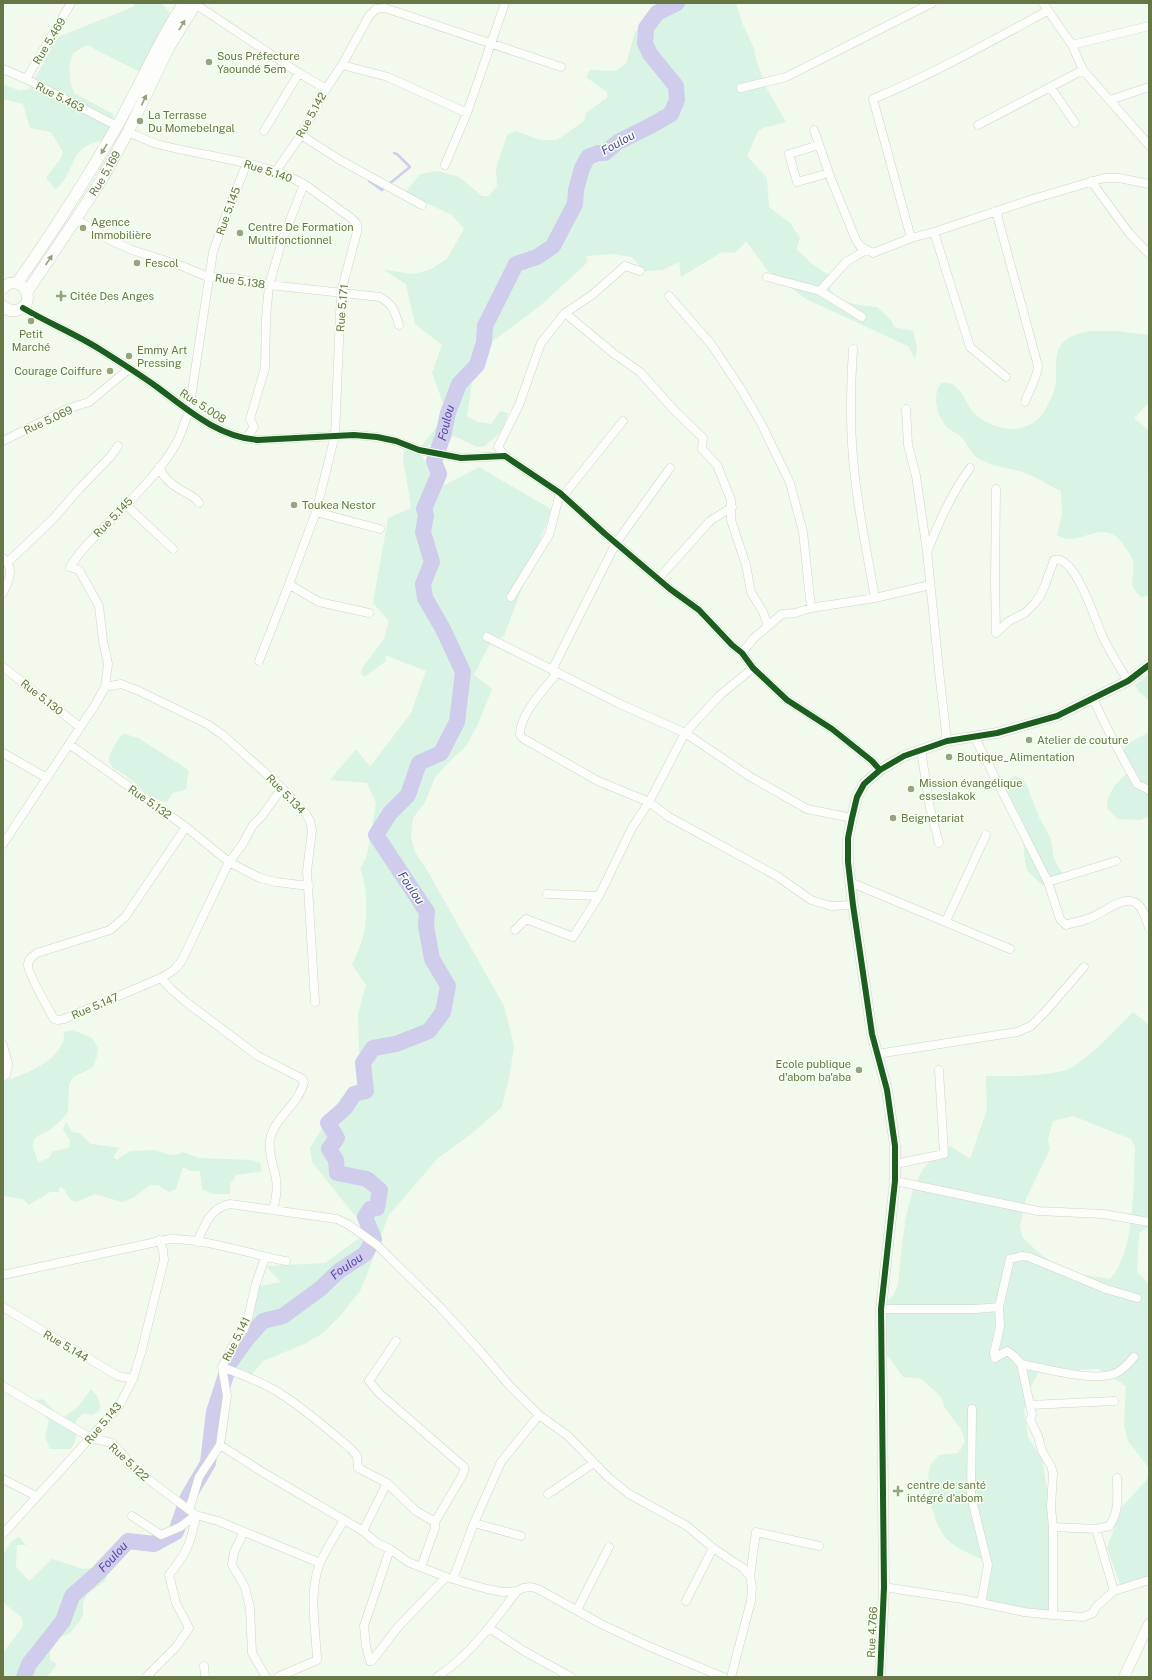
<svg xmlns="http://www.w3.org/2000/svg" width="1152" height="1680" font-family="'Public Sans',sans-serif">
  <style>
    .green { fill: #d9f3e4; fill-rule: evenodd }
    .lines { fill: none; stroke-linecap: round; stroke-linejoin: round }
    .stream { stroke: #cfcdeb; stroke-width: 2.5 }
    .river { stroke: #cfcdeb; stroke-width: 16 }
    .minor-casing { stroke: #cfd6c7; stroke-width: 9 }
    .tertiary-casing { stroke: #cfd6c7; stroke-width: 11 }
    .secondary-casing { stroke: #cfd7c6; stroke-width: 12 }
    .minor { stroke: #fdfefc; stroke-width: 8 }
    .tertiary { stroke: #fdfefc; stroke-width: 10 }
    .secondary { stroke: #fdfefc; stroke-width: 11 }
    .cycleway-casing { stroke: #f6fff0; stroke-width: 8 }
    .cycleway { stroke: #1b5e20; stroke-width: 6 }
    .oneway { fill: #93a07c }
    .poi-dot { fill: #97a480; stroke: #f6fff0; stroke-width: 1.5 }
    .labels { text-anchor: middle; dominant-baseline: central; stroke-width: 3; stroke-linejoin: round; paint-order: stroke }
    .street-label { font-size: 11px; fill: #667745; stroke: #f6fff0 }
    .poi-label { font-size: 11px; fill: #667745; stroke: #f6fff0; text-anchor: start }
    .water-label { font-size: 12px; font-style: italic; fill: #5648a7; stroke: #f6fff0 }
  </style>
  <rect width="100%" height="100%" fill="#f2f9ed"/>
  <!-- green -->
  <path class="green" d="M135,3H161L170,13L151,69L144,74L87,45L73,53C67,70 69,76 74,93L113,114L114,122L109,138C101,141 89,143 83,148C70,159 70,180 55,189L46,178L61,158L63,152L51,132L30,128L23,104L3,99V84L20,91L29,89L58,37L133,7Z
    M656,3H736L743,25L754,48L755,56L767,89L786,122L763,128L758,131L747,156L767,178L769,207L790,223L800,238L796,249L812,264L836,280L829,288C837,303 861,306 877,307L891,320L894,327L913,331L917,348L915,359L908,346L806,299L767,270L746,241L735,253L722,252L681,277L679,262L663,270L644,271L632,257L612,254L586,256L588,262L541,305L485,347L474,368L467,416L478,422L491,424L500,411L508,413L503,429L485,446L477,447L455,436L418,450L439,484L445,485L479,467L549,508L551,511L504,636L489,645L474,675L492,689L477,726L466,746L454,757L435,777L425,802L413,818L411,837L415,852L428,872L504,1006L514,1046L509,1078L502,1107L470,1135L438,1158L388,1216L370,1267L360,1291L340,1316L323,1333L304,1344L263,1361L253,1373V1380L222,1367L244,1329L255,1287L281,1282L266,1266L325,1263L368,1232L312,1162L310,1148L341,1098L360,1081L358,1014L366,985L352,965C356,955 362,944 364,933C367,916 368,884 360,869L367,855L376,803L367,783L330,780L356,749L370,767L411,713L426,671L385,655L386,661L364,677L361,673L363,667L384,639L389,621L373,603L388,518L411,508V505L403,460L404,451L408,449L418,450L439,424L445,408L432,373L442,345L415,324L406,284L384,270L413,274L429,270L447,259L464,229L452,215L405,193L420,174L438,171L459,177L482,196H489L497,186L496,169L507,135L515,131L540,140H557L584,121L587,112L607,98V92L586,77L590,70L615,71L626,64L635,32L650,17Z
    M1091,331H1117L1149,335V402L1134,418L1149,431V473L1147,476L1149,485V596L1141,597C1126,584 1136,577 1133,561C1133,557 1121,541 1118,538C1097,520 1078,549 1057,535L1062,515L1061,491C1048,485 1035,476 1022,472C1010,468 995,467 983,461C972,456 970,448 963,439C960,434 953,432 948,428C937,415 931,398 941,383C948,382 952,383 957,388C965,395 967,406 974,413C995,433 1032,437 1046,408C1051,399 1056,390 1056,380C1056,347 1056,338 1091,331Z
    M1149,674V700L1139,692L1135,685Z
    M1149,732V816L1141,820L1118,819L1107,808C1107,791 1119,780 1131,770L1124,754V746Z
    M125,734L138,738L187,769L189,773L187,779V787L185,790L173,793L167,802C150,800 138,784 125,775C120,771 110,768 109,761C107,756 118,740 121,736Z
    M1015,776L1022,779L1027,786L1039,817L1051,839L1054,859L1062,873L1061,877L1046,886L1040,883L1027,870L1025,861L1023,840L1000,788L1004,781Z
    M1133,1012L1149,1025V1227L1139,1233L1137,1272L1149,1284V1468L1128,1441L1124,1424L1126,1386L1099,1369L1039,1372L1030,1388L1024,1410L1028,1437L1042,1460L1050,1505L1051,1612L978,1602L989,1563C976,1556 961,1551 950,1542C934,1529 924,1487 930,1467C931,1463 936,1459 939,1455L958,1453L965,1442L961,1429L945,1408L941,1397L922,1379L903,1377L881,1346L880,1307L893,1296L898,1285C902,1251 904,1196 924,1168C930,1159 942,1152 950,1146L970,1159L987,1109L986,1076C1011,1076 1038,1077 1063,1071C1083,1066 1118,1027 1133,1012ZM1073,1116L1131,1139L1135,1147C1133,1184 1136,1252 1110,1279L1078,1274L1057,1266L1039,1253L1022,1237L1020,1226L1026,1199L1050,1149L1048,1139L1053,1121Z
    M73,1030L92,1038L98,1048L97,1057L92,1068L73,1077L69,1084L68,1112C64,1118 58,1123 52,1128C47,1133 34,1134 33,1144C33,1149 37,1157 38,1162L49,1158L53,1151L69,1148L70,1140L63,1129L66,1122L72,1132L79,1133L91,1144L120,1148L115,1154L114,1158L117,1160L130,1151L155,1150L167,1154L175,1155L183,1152L199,1158L252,1160L260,1163L262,1171L236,1175L230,1184V1194H213L202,1189L200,1171H190L183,1167L176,1189L169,1192L158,1185H150L133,1198L122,1202L95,1194L76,1202L71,1200L63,1188L59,1187V1192H50L29,1205L23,1199L3,1196V1082C22,1075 53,1064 62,1044C64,1041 64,1035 64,1032Z
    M91,1389C97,1395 102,1403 99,1411L92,1415L84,1413C72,1421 77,1424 76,1436C76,1440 73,1445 71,1449H50L45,1437L49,1421L36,1405V1401L40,1399L44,1400L61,1419L77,1408Z
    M1149,1477V1585L1120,1584L1107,1548L1122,1507Z
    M19,1537L26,1545H17L16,1567L29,1581L52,1559L83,1569L103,1567L107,1574L105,1581L86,1595L83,1603V1615L79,1622L70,1633L59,1638L50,1652V1660L57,1664L47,1677H3V1653L23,1626L22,1618L3,1602V1554L12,1541Z"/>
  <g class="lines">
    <!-- stream -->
    <path class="stream" d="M369,181L382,190L385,187
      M389,184L410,167L397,154L394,153"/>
    <!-- river -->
    <path class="river" id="s1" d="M24,1677L29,1664L63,1621L72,1596L98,1573L128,1541L154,1544L176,1532L188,1497L208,1463L214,1412L228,1369V1365L246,1340L263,1321L283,1316L320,1289L339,1271L365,1254L374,1239L365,1217L370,1209L377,1208L380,1190L367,1179L337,1173L336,1160L329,1149L337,1138L328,1123L345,1108L354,1094L366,1091L363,1063L373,1048L396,1044L429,1031L443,1012L448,986L432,959L426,926L427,912L376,835L390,813L408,795L419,763L441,753L457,722L463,672L443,629L425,598L423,584L432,562L423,532L426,515L424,509L439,474L434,461L443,436L448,413L459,384L477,365L484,342L485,326L516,264L537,257L553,246L575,204L576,190L582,168L588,157L598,153H605L618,142L652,125L671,114L677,100L676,86L650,54L645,43L646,28L657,13L677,3"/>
    <defs>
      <path id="minor" d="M1043,3L1072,45L1083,70L1149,145
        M195,4L299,73L326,89L301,135L276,171
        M1072,45L1149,26
        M342,65L388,77L467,113
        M3,69L26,79L117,126
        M26,79L71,3
        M741,88L786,77L932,3
        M1051,88L1075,123
        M326,89L342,65L369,16L376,9L385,8L561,67
        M1110,100L1149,87
        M978,125L1083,70
        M814,130L831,179L856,240L860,246L873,253L911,238L934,232L1033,199L1104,178H1119L1149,184
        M264,131L299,73
        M128,132C138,136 147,141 157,144C206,157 258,160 304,184L282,241L269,285L266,318L265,368L250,419L254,427L246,439
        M301,135L340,160L422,205
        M819,145L789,154L797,182L829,173
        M445,165L467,113L505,3
        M1091,181L1129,233L1149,254
        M996,211L1038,366C1037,379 1029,390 1025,402
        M76,219L110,240L132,250L182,266L208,277L234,278L269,285L380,297C393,304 395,312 399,325
        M934,232L970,347L1006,377
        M911,238L873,99C933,74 990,42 1047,11
        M767,277L820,291L846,262L866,250
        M820,291L862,317
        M669,296L711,344L741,389L761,423L790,483L803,532L811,608
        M23,308C48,323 76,334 101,350C120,362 139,374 157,387C188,410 218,437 258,440L354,435L377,437L396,441L419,450L461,458L505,456L560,493L604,533L670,589L699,610L732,645L742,653L753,668L787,700L832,729L872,761L880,770
        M565,313L613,353L640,372L674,410L703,438L702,449L717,465L731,500V520L746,565L751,592L763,612L768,626
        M853,349C851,381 850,412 852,444C855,495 866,547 875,598
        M906,409L908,445L916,476L927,551L939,671L947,741
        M3,441L67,409L89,402L130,368
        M505,456L498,447L519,405L541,343L565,313L592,295L625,266L640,271
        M159,467C163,477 172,485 181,490C187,494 195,496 199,503
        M996,489L995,583L996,633L1009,621L1025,613L1034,604L1040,596L1045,585L1054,560C1075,554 1095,620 1102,635C1109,651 1119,666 1128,681
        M563,496L623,421
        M126,505L173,549
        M316,512L380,529
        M928,550C939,521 951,494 970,468
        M3,558C15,568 9,581 3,593
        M8,562L53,519L80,488L111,456L118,446
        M658,579L710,521L732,507
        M290,585L319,602L369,613
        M511,597L549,535L560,493
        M487,637L618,703L685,733L749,776L807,809L852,818
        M742,653L754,638L782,614L795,613L811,608L875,598L930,585
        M259,661L288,587L316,512L335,435L341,292L357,232V224L351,218L304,184
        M3,667L80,727
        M552,670L616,543L670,468
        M557,673C545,688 519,715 520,735L524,739L598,781L649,802L669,817L777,876L811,900L831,906L853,905
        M105,687L121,684L137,690L207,724L223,735L282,788L306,814L310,821L312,831L307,871L315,1002
        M1093,699L1113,740L1137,784L1149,790
        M975,738L1048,882L1060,919L1066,925C1073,922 1080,922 1087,919C1100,916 1123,894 1136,903C1143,907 1146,920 1149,928
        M69,744L186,827L229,862L260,878L276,882L309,886
        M921,750L930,808L939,843
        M3,753L47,778
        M186,827L125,917L110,930L37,953C33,956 28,959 28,965C27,972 49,1010 54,1019L58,1020L64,1019L161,978C172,972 179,967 184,956L229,862L242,845L253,825L262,816L282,788
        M3,844L95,705L105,687L108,664L103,641L99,606L79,570L70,567C82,547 100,532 116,515C137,494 163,468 177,442C182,432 185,421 189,411L213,252L223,223L247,163
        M850,882L1010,949
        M1048,882L1116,861
        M547,894L599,896
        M946,921L986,835
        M515,930L526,919L573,937L599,896L632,828L649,802L685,733L720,695L753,668
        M161,978L172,990L186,1002L258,1056L301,1078L304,1082C299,1105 274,1117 270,1140C268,1154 274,1166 276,1179C278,1190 276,1199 273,1209
        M3,1045L8,1064L6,1075L3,1077
        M877,1054L1017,1032L1031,1026L1044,1013L1084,967
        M895,1164L944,1154L939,1070
        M895,1181L1038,1211L1103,1214L1149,1222
        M197,1242C205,1225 210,1208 230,1204L337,1219L349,1225L377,1245L441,1308L481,1352L508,1384L539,1415L567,1435L608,1477L629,1494L687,1526L713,1548L743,1568L750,1576L752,1588L751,1601L731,1677
        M3,1275L170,1239C209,1239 248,1254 286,1261
        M3,1307L118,1376L133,1379
        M881,1309H975L999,1307
        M396,1341L369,1381L379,1393L464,1467V1471L462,1476L435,1522
        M1134,1357C1129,1363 1124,1369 1116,1373C1095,1383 1044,1368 1021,1364L1014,1356L1007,1351L995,1358L994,1353L1000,1327L999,1307L1010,1259L1022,1256L1029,1257L1106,1289L1137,1298
        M222,1367C242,1375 263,1382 281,1394C306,1410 329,1430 351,1449L357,1456L358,1468L387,1483L416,1511L435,1522V1528L421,1567
        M3,1386L91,1438L112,1443L137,1471L196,1515L218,1521L320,1563
        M1030,1405L1114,1401
        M972,1409L971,1496L988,1565L981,1603
        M220,1445L264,1473L363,1531L377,1543L390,1549L408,1562L446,1577L487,1589L503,1592L517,1591L523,1588L531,1587L538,1589L603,1625L648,1646L723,1677
        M3,1479L36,1496
        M548,1494L594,1463
        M189,1510L199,1477L220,1445L227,1396L222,1367L232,1347L244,1329L248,1318L255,1287L265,1257
        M132,1516L161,1535L180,1527L196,1515C191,1544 187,1552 169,1575L176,1603L189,1628L176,1647L146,1677
        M474,1523L521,1536
        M1053,1527L1096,1529L1109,1526C1120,1512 1117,1495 1117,1478
        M363,1531L387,1483
        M244,1532L234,1552L232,1565L245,1587L250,1608L252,1653L266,1677
        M3,1534L119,1406L133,1379L141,1353L164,1260L163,1250L159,1240
        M390,1549L364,1626L366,1646L370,1661H372L398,1627L446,1577
        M750,1576L756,1532L819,1546
        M453,1579L474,1523L501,1462L539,1415
        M884,1587L962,1599L1024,1612L1053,1615V1527L1051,1507L1053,1473L1051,1466L1042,1451L1038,1436L1030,1420L1032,1414L1021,1364
        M1114,1591L1149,1580
        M686,1601L713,1548
        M577,1610L609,1547
        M1053,1615L1083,1617L1093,1613L1096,1607L1114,1591L1096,1529
        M489,1628L524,1651L571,1677
        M204,1666L205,1677
        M278,1677L317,1660C316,1629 308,1593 320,1563C326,1549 336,1534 344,1520
        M437,1677C470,1655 493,1623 517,1591"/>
      <path id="tertiary" d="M880,1677L884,1587L881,1309L895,1181V1146L887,1090L872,1034L853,905L848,862V838L852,818L857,797L864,784L880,770L904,756L947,741L997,733L1057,716L1128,681L1149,665
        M1124,1677L1149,1624"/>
      <g id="secondary">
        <path d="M17,283C53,232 86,180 117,126C140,86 158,41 184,3"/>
        <path d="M3,288C21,270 39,303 18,310C12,312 7,310 3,306"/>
        <path id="s2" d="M27,292L76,219L102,179L128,132L169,47L196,3"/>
      </g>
    </defs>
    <!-- minor casing -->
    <use href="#minor" class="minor-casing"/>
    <!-- tertiary casing -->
    <use href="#tertiary" class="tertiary-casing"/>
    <!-- secondary casing -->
    <use href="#secondary" class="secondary-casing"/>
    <!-- minor -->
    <use href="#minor" class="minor"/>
    <!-- tertiary -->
    <use href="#tertiary" class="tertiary"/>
    <!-- secondary -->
    <use href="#secondary" class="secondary"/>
    <defs>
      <path id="cycleway" d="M23,308C48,323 76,334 101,350C120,362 139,374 157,387C188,410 218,437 258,440L354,435L377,437L396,441L419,450L461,458L505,456L560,493L604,533L670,589L699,610L732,645L742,653L753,668L787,700L832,729L872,761L880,770
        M880,1677L884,1587L881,1309L895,1181V1146L887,1090L872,1034L853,905L848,862V838L852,818L857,797L864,784L880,770L904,756L947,741L997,733L1057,716L1128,681L1149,665"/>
    </defs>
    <!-- cycleway casing -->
    <use href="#cycleway" class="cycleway-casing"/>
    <!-- cycleway -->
    <use href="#cycleway" class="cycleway"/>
  </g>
  <!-- one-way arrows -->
  <defs><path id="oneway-solid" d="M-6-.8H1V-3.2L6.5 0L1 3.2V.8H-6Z"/></defs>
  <g class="oneway">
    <use href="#oneway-solid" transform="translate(182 25) rotate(-59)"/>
    <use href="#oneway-solid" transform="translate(144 100) rotate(-65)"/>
    <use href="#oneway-solid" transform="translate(104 149) rotate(121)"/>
    <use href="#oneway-solid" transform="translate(49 260) rotate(-56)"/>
  </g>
  <!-- markers -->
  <g class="poi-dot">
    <circle cx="209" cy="62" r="4"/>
    <circle cx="140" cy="121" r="4"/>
    <circle cx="83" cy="228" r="4"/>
    <circle cx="240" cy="233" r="4"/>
    <circle cx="137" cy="263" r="4"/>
    <path d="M59 290h4v4h4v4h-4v4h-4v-4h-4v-4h4z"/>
    <circle cx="31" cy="321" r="4"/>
    <circle cx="129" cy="356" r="4"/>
    <circle cx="110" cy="371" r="4"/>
    <circle cx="294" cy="505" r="4"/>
    <circle cx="1029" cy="740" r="4"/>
    <circle cx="949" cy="757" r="4"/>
    <circle cx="911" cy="789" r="4"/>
    <circle cx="893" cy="818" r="4"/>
    <circle cx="859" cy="1070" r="4"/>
    <path d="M896 1485h4v4h4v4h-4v4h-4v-4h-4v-4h4z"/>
  </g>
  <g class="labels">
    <!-- street labels -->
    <g class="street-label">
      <text transform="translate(49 41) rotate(-59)">Rue 5.469</text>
      <text transform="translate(60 97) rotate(27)">Rue 5.463</text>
      <text transform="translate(311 115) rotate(-61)">Rue 5.142</text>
      <text transform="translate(268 171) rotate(18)">Rue 5.140</text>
      <text stroke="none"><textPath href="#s2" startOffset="142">Rue 5.169</textPath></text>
      <text transform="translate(228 211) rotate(-70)">Rue 5.145</text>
      <text transform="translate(240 281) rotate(8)">Rue 5.138</text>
      <text transform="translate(342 308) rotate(-85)">Rue 5.171</text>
      <text transform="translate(203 406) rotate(33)">Rue 5.008</text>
      <text transform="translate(48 420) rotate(-25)">Rue 5.069</text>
      <text transform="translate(113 517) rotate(-46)">Rue 5.145</text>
      <text transform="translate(42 697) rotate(38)">Rue 5.130</text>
      <text transform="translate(286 794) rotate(46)">Rue 5.134</text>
      <text transform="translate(150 802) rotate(35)">Rue 5.132</text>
      <text transform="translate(95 1006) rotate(-23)">Rue 5.147</text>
      <text transform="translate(236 1339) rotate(-63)">Rue 5.141</text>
      <text transform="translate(66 1346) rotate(31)">Rue 5.144</text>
      <text transform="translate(103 1423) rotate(-50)">Rue 5.143</text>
      <text transform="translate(129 1462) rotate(43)">Rue 5.122</text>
      <text transform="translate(872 1632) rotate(-87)">Rue 4.766</text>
    </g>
    <!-- poi labels -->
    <g class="poi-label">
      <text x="217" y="56">Sous Préfecture<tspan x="217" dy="13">Yaoundé 5em</tspan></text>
      <text x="148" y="115">La Terrasse<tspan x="148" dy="13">Du Momebelngal</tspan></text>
      <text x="91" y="222">Agence<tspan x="91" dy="13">Immobilière</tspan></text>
      <text x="248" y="227">Centre De Formation<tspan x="248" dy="13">Multifonctionnel</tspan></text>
      <text x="145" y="263">Fescol</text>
      <text x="70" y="296">Citée Des Anges</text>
      <text x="31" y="334" text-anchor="middle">Petit<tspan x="31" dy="13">Marché</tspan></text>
      <text x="137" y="350">Emmy Art<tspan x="137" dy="13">Pressing</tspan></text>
      <text x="102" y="371" text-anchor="end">Courage Coiffure</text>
      <text x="302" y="505">Toukea Nestor</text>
      <text x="1037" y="740">Atelier de couture</text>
      <text x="957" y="757">Boutique_Alimentation</text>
      <text x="919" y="783">Mission évangélique<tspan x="919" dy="13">esseslakok</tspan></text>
      <text x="901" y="818">Beignetariat</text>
      <text x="851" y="1064" text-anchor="end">Ecole publique<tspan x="851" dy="13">d'abom ba'aba</tspan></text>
      <text x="907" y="1485">centre de santé<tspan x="907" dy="13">intégré d'abom</tspan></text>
    </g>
    <!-- water labels -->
    <g class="water-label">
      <text transform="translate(618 143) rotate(-29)">Foulou</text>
      <text stroke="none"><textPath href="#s1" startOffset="1604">Foulou</textPath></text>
      <text transform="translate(411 888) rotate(56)">Foulou</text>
      <text stroke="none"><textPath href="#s1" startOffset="560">Foulou</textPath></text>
      <text stroke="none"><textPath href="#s1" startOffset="152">Foulou</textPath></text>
    </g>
  </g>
  <!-- border -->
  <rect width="1152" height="1680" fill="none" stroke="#667745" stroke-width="8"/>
</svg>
